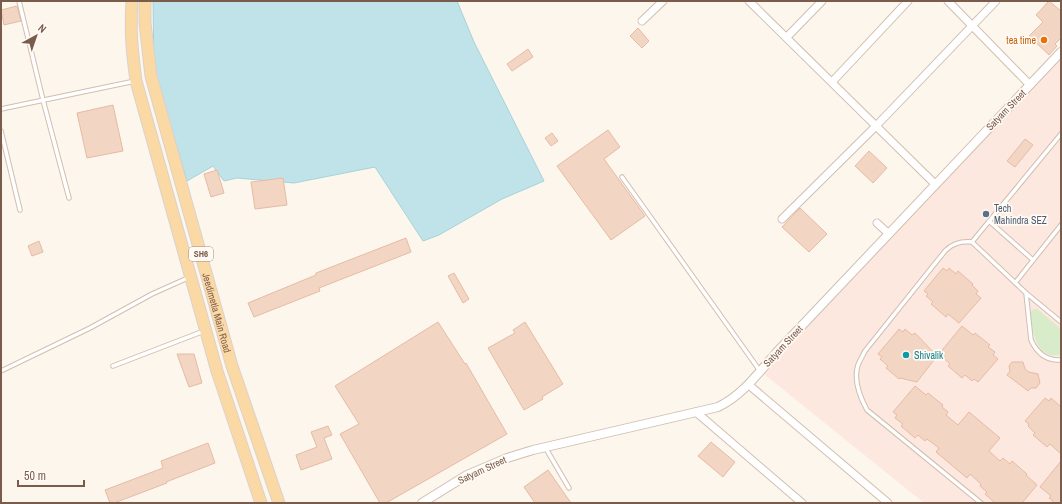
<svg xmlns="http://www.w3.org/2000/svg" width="1062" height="504" font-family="'Archivo Narrow',sans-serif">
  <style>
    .commercial { fill: #fde8e0 }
    .green { fill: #d8ecc9 }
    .water { fill: #bfe3e8; stroke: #a5d3da }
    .building { fill: #f3d5c3; stroke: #e6bba3 }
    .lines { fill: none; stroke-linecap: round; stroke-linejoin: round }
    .service-casing { stroke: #d1beb0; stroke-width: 5.5 }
    .minor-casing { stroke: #d1beb0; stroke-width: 9 }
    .tertiary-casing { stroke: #d1beb0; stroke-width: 10 }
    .primary-casing { stroke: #dad1cd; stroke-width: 13 }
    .service { stroke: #fff; stroke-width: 3.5 }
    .minor { stroke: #fff; stroke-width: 7 }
    .tertiary { stroke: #fff; stroke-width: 8 }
    .primary { stroke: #fbd9a5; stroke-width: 11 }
    .food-dot { fill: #e8710a; stroke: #fffaf3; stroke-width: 1.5 }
    .service-dot { fill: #5c6f8a; stroke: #fffaf3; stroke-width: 1.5 }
    .culture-dot { fill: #0f9aa8; stroke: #fffaf3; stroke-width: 1.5 }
    .labels { text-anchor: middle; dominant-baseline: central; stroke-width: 3.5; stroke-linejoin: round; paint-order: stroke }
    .shield { fill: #fffaf3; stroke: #a28b7f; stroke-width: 1 }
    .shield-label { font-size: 9px; font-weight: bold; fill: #7a5c4d }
    .food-label { font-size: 10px; fill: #c56008; stroke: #fffaf3; text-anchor: end }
    .street-label { font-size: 10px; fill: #7a5c4d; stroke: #fffaf3 }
    .service-label { font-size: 10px; fill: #4e5e75; stroke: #fffaf3; text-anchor: start }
    .culture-label { font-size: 10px; fill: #0d838f; stroke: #fffaf3; text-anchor: start }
  </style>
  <rect width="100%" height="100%" fill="#fdf6ec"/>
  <!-- commercial -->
  <path class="commercial" d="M1061,58V503H924L760,371Z"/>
  <!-- green -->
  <path class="green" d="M1034,309H1037L1061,329V355C1057,355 1052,356 1048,354C1034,349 1033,327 1029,313Z"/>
  <!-- water -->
  <path class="water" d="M153,1H457L474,42L544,181L502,199L439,235L423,241L375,167L294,183L237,178L224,181L213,166L187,181L154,71Z"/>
  <!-- building -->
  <path class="building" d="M1049,1L1061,11V38L1055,44L1057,46L1049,55L1029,36L1043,22L1036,15Z
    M17,6L21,21L4,25L1,10Z
    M638,28L649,41L642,48L630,36Z
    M528,49L533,57L512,71L507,64Z
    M113,105L123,151L87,158L77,113Z
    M608,130L620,147L604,159L645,216L611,240L557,166Z
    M552,133L558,141L551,146L545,138Z
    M1025,139L1033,145L1015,167L1007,161Z
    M869,151L887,168L873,183L855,166Z
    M217,170L224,193L211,197L204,174Z
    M283,178L287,205L255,209L251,182Z
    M800,208L827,234L809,252L782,227Z
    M406,238L411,252L319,288L320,291L254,317L248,303L316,275V273Z
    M39,241L43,252L32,256L28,246Z
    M943,268L947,271L949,268L956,274L958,271L973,284L972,285L978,291L976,294L981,298L959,323L948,314L946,317L931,304L933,302L926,296L928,294L924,291Z
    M454,273L469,299L463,303L448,276Z
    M438,322L465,364L466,363L507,434L386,503H380L340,434L359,424L335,386Z
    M525,322L563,384L542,397L543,399L524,410L488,348L515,333L513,330Z
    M962,326L973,335L975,333L990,345L988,347L995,352L993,355L998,359L978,382L974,379L972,381L965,375L962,378L948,366L950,364L939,354Z
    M899,329L903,332L905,329L912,335L915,333L937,356L917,382L900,378L899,379L886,368L888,366L880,359L882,357L878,354Z
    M177,354H194L202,383L189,387Z
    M1012,362H1023L1025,369L1029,372L1038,374L1040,383L1036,388H1031L1028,391L1007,375L1010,371L1009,366Z
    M915,386L926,395L928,393L943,405L942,407L948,412L946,415L958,425L969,412L1000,438L989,451L1000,461L1003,458L1010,464L1012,461L1027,474L1026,475L1037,485L1022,503H995L985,494L987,492L980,486L981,484L970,474L967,478L936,452L939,448L927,439L925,441L918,435L915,438L901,426L903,424L895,418L897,415L893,412Z
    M1045,398L1049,401L1051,398L1061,407V454L1050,444L1047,447L1033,435L1035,433L1028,426L1029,424L1025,421Z
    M328,426L332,435L324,438L332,459L301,470L296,455L317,447L311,432Z
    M711,442L735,462L723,477L698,456Z
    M208,443L215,463L166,482L167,483L114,503H110L105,490L163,468L161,461Z
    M1061,461V503H1055L1049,498L1051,496L1040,487Z
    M548,470L571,503H535L524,487Z"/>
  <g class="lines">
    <defs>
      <path id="service" d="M19,1L43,100L69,198
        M1,109L135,81
        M1,131L20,210
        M622,177L760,371
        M989,221L1033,260
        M972,242L1061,134
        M1015,283L1061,225
        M1026,293L1031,340C1037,353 1046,361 1061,360
        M113,366L204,331
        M1,371L90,328L152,294L190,277
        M545,447L569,488
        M981,503L867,410C860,397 853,380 858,365C860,360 863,355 865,351L945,251C953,243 961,241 972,242L1026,293L1061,322"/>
      <path id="minor" d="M749,1L935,184
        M948,1L1030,85
        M642,21L663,1
        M787,37L822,1
        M832,82L908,1
        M782,219L876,126L996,1
        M877,223L889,234
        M749,385L888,503
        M696,412L802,503"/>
      <path id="tertiary" d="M422,503L467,475L507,458L533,450L718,407C743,395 758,373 776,353L1061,52"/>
      <g id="primary">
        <path d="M132,1C130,31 132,51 136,81L217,371L261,503"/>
        <path id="s1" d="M145,1V23L151,76L232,366L279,503"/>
      </g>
    </defs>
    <!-- service casing -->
    <use href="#service" class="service-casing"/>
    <!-- minor casing -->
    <use href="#minor" class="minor-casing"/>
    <!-- tertiary casing -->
    <use href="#tertiary" class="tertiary-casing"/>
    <!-- primary casing -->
    <use href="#primary" class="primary-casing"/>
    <!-- service -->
    <use href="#service" class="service"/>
    <!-- minor -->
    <use href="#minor" class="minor"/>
    <!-- tertiary -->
    <use href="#tertiary" class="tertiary"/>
    <!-- primary -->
    <use href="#primary" class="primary"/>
  </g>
  <!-- markers -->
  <circle class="food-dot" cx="1044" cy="40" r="4"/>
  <circle class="service-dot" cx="986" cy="214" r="4"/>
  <circle class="culture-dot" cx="906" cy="355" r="4"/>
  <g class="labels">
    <!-- shield labels -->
    <rect class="shield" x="189" y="247" width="24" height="14" rx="3"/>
    <g class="shield-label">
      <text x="201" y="254">SH6</text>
    </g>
    <!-- food labels -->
    <g class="food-label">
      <text x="1036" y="40">tea time</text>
    </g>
    <!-- street labels -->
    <g class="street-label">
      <text transform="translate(1006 110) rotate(-46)">Satyam Street</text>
      <text stroke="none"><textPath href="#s1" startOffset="321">Jeedimetla Main Road</textPath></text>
      <text transform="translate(783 346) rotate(-47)">Satyam Street</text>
      <text transform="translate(482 470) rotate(-25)">Satyam Street</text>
    </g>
    <!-- service labels -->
    <g class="service-label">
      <text x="994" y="208">Tech<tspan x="994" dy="12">Mahindra SEZ</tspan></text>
    </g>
    <!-- culture labels -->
    <g class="culture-label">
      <text x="914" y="355">Shivalik</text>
    </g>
  </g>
  <!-- border -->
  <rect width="1062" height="504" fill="none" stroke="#7a5c4d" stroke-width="4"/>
  <!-- north arrow -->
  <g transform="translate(36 36) rotate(40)" stroke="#fffaf3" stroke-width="3" paint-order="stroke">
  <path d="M0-3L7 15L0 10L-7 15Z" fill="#7a5c4d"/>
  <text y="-6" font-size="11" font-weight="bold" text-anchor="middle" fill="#7a5c4d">N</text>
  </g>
  <!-- scale -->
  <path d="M18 480v6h66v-6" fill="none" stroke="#7a5c4d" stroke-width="2"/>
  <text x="24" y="480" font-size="12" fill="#7a5c4d" stroke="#fffaf3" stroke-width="3" paint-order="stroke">50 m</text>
</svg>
